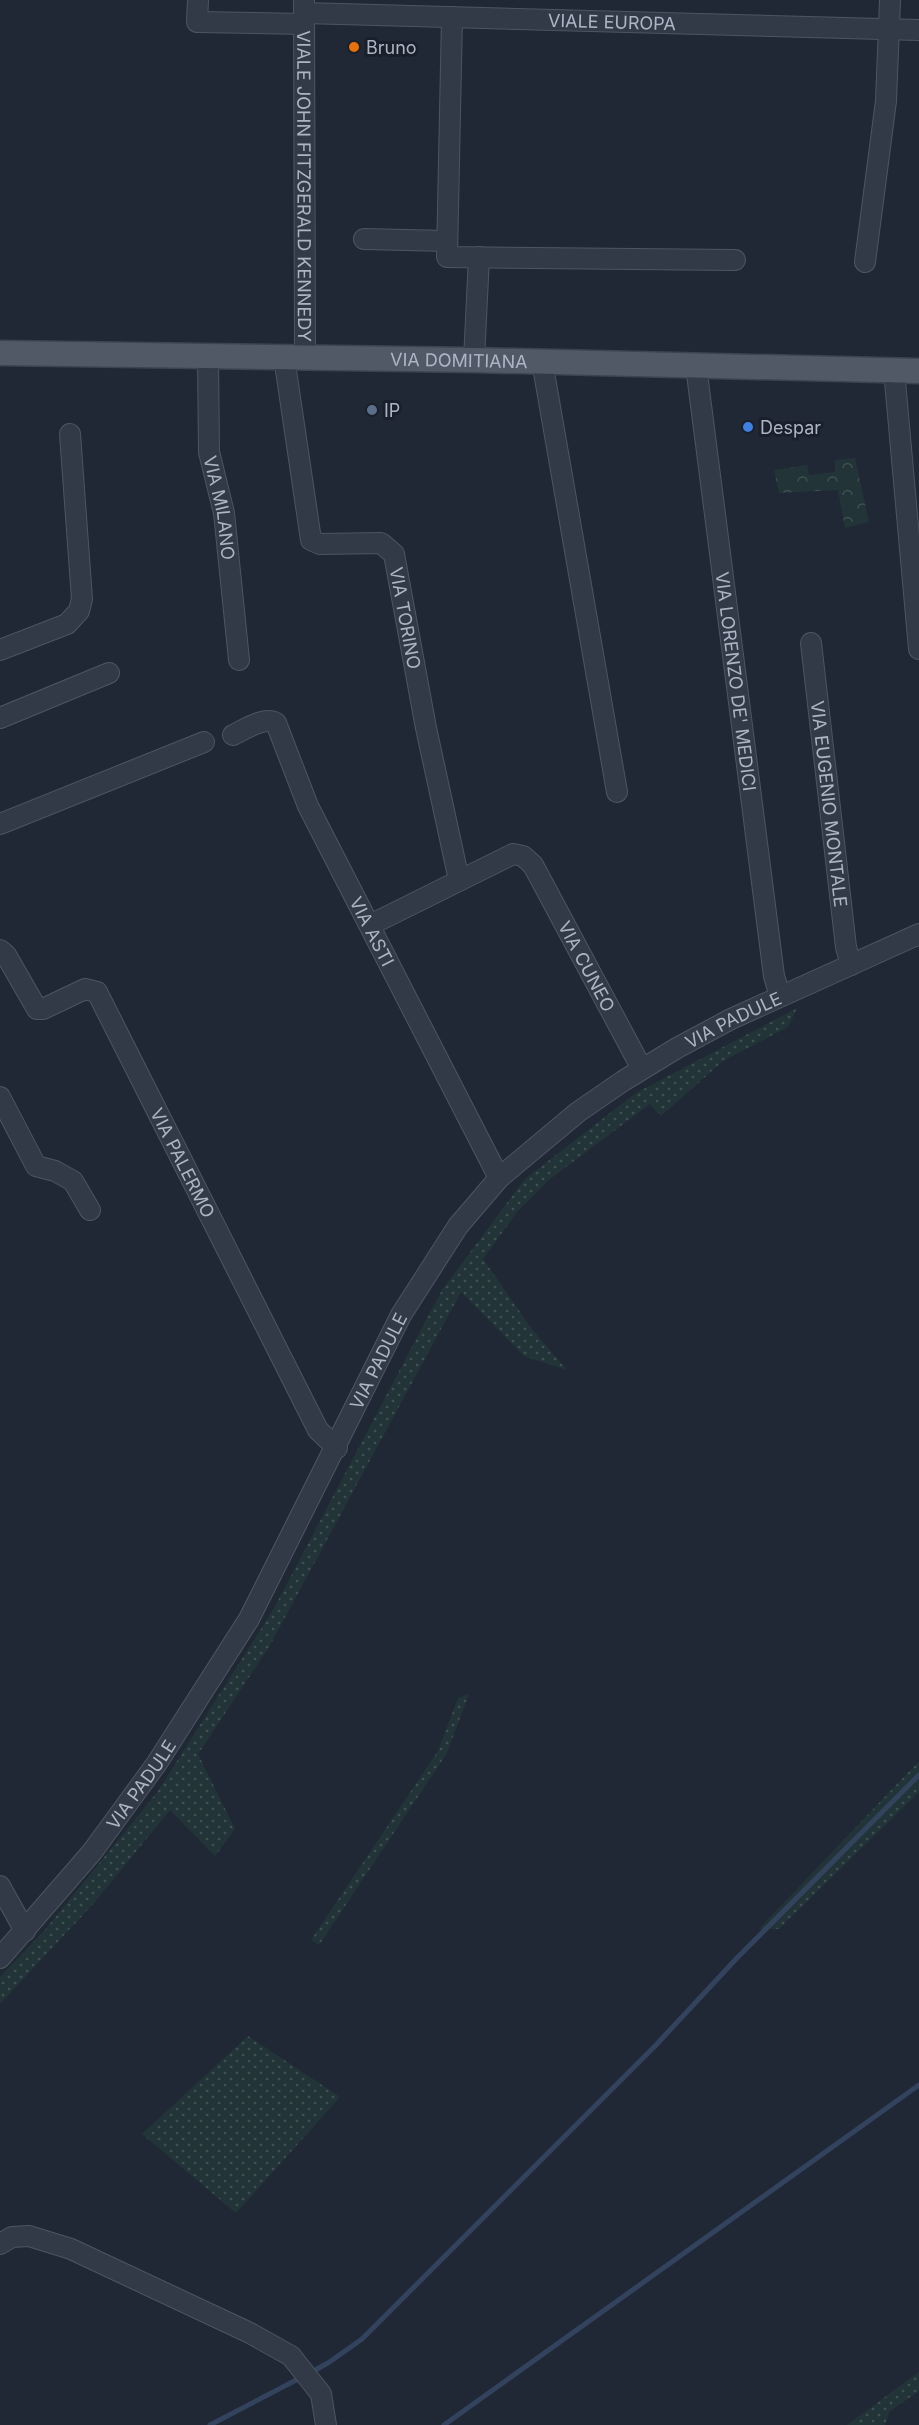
<svg xmlns="http://www.w3.org/2000/svg" width="919" height="2425" font-family="Inter,sans-serif">
  <style>
    .grass { fill: url(#grass-dots) }
    .park { fill: url(#park-crowns) }
    .lines { fill: none; stroke-linecap: round; stroke-linejoin: round }
    .stream { stroke: #33435e; stroke-width: 5 }
    .minor-casing { stroke: #4e5562; stroke-width: 22 }
    .major-casing { stroke: #3d4350; stroke-width: 27 }
    .minor { stroke: #333a47; stroke-width: 20 }
    .major { stroke: #515967; stroke-width: 24 }
    .food-dot { fill: #e8710a; stroke: #19202b; stroke-width: 2 }
    .service-dot { fill: #5c6f8a; stroke: #19202b; stroke-width: 2 }
    .shop-dot { fill: #3f7fe0; stroke: #19202b; stroke-width: 2 }
    .labels { text-anchor: middle; dominant-baseline: central; stroke-width: 6; stroke-linejoin: round; paint-order: stroke }
    .street-label { font-size: 18px; fill: #adb5c4; stroke: #19202b }
    .poi-label { font-size: 18px; fill: #adb5c4; stroke: #19202b; text-anchor: start }
  </style>
  <defs>
    <pattern id="grass-dots" width="8" height="8" patternUnits="userSpaceOnUse" patternTransform="scale(1.5)"><rect width="8" height="8" fill="#223437"/><path d="M2 2h.1M6 6h.1" fill="none" stroke="#3f4f52" stroke-width="1.8" stroke-linecap="round"/></pattern>
    <pattern id="park-crowns" width="20" height="18" patternUnits="userSpaceOnUse" patternTransform="scale(1.5)"><rect width="20" height="18" fill="#223437"/><path d="M2 6a3 3 0 1 1 6 0M12 15a3 3 0 1 1 6 0" fill="none" stroke="#3f4f52"/></pattern>
  </defs>
  <rect width="100%" height="100%" fill="#202836"/>
  <!-- grass -->
  <path class="grass" d="M797,1008L788,1027L723,1061L661,1116L650,1104L550,1179L517,1212L483,1259L532,1329L567,1370L524,1356L461,1292L269,1647L198,1754L235,1829L215,1856L170,1810L94,1903L0,2004V1977L44,1931L158,1791L273,1610L442,1290L525,1179L636,1093Z
    M469,1694L447,1753L319,1945L311,1940L438,1751L458,1698Z
    M919,1761V1792L779,1929H759Z
    M248,2036L340,2097L236,2213L142,2134Z
    M919,2372V2391L890,2411L885,2425H847Z"/>
  <!-- park -->
  <path class="park" d="M855,458L869,522L845,528L838,490L779,493L774,470L807,465L809,475L835,472V460Z"/>
  <g class="lines">
    <!-- stream -->
    <path class="stream" d="M310,2373L328,2363L362,2339L656,2045L736,1959L919,1775
      M210,2425L302,2377
      M444,2425L919,2085"/>
    <defs>
      <g id="minor">
        <path d="M198,0L197,22L304,24"/>
        <path id="s1" d="M304,0L305,358"/>
        <path id="s2" d="M304,13L919,30"/>
        <path d="M452,17L447,257L735,260"/>
        <path d="M364,239L447,241"/>
        <path d="M865,262L886,101L890,0"/>
        <path id="s3" d="M208,356L209,452L224,513L239,660"/>
        <path id="s4" d="M284,357L311,540L320,544L381,543L394,554L426,728L459,880"/>
        <path d="M474,360L479,257"/>
        <path d="M542,361L617,792"/>
        <path id="s5" d="M696,366L774,976L780,996"/>
        <path d="M894,370L919,649"/>
        <path id="s6" d="M811,643L846,947L851,965"/>
        <path d="M0,650L67,624L79,611L82,599L70,434"/>
        <path d="M0,718L109,673"/>
        <path id="s7" d="M233,735C244,730 264,716 276,723L308,806L499,1178"/>
        <path d="M0,824L204,742"/>
        <path id="s8" d="M370,925L513,854L523,856L533,865L642,1069"/>
        <path id="s9" d="M0,950L6,955L37,1009H43L85,989L97,992L318,1430L337,1448"/>
        <path d="M0,1097L36,1166L55,1171L73,1181L90,1210"/>
        <path d="M0,1886L25,1931"/>
        <path id="s10" d="M0,1958L92,1852L157,1763L249,1619L401,1315L458,1226L499,1178L578,1112L623,1081L677,1048L731,1019L919,934"/>
        <path d="M0,2244L12,2237L29,2236L71,2249L250,2333L291,2356L321,2394L326,2425"/>
      </g>
      <g id="major">
        <path id="s11" d="M0,353L474,360L919,371"/>
      </g>
    </defs>
    <!-- minor casing -->
    <use href="#minor" class="minor-casing"/>
    <!-- major casing -->
    <use href="#major" class="major-casing"/>
    <!-- minor -->
    <use href="#minor" class="minor"/>
    <!-- major -->
    <use href="#major" class="major"/>
  </g>
  <!-- markers -->
  <circle class="food-dot" cx="354" cy="47" r="6"/>
  <circle class="service-dot" cx="372" cy="410" r="6"/>
  <circle class="shop-dot" cx="748" cy="427" r="6"/>
  <g class="labels">
    <!-- street labels -->
    <g class="street-label">
      <text stroke="none"><textPath href="#s2" startOffset="308">VIALE EUROPA</textPath></text>
      <text stroke="none"><textPath href="#s1" startOffset="186">VIALE JOHN FITZGERALD KENNEDY</textPath></text>
      <text stroke="none"><textPath href="#s11" startOffset="459">VIA DOMITIANA</textPath></text>
      <text stroke="none"><textPath href="#s3" startOffset="153">VIA MILANO</textPath></text>
      <text stroke="none"><textPath href="#s4" startOffset="338">VIA TORINO</textPath></text>
      <text stroke="none"><textPath href="#s5" startOffset="318">VIA LORENZO DE' MEDICI</textPath></text>
      <text stroke="none"><textPath href="#s6" startOffset="162">VIA EUGENIO MONTALE</textPath></text>
      <text stroke="none"><textPath href="#s7" startOffset="276">VIA ASTI</textPath></text>
      <text stroke="none"><textPath href="#s8" startOffset="298">VIA CUNEO</textPath></text>
      <text stroke="none"><textPath href="#s10" startOffset="1214">VIA PADULE</textPath></text>
      <text stroke="none"><textPath href="#s9" startOffset="326">VIA PALERMO</textPath></text>
      <text stroke="none"><textPath href="#s10" startOffset="710">VIA PADULE</textPath></text>
      <text stroke="none"><textPath href="#s10" startOffset="224">VIA PADULE</textPath></text>
    </g>
    <!-- poi labels -->
    <g class="poi-label">
      <text x="366" y="47">Bruno</text>
      <text x="384" y="410">IP</text>
      <text x="760" y="427">Despar</text>
    </g>
  </g>
</svg>
